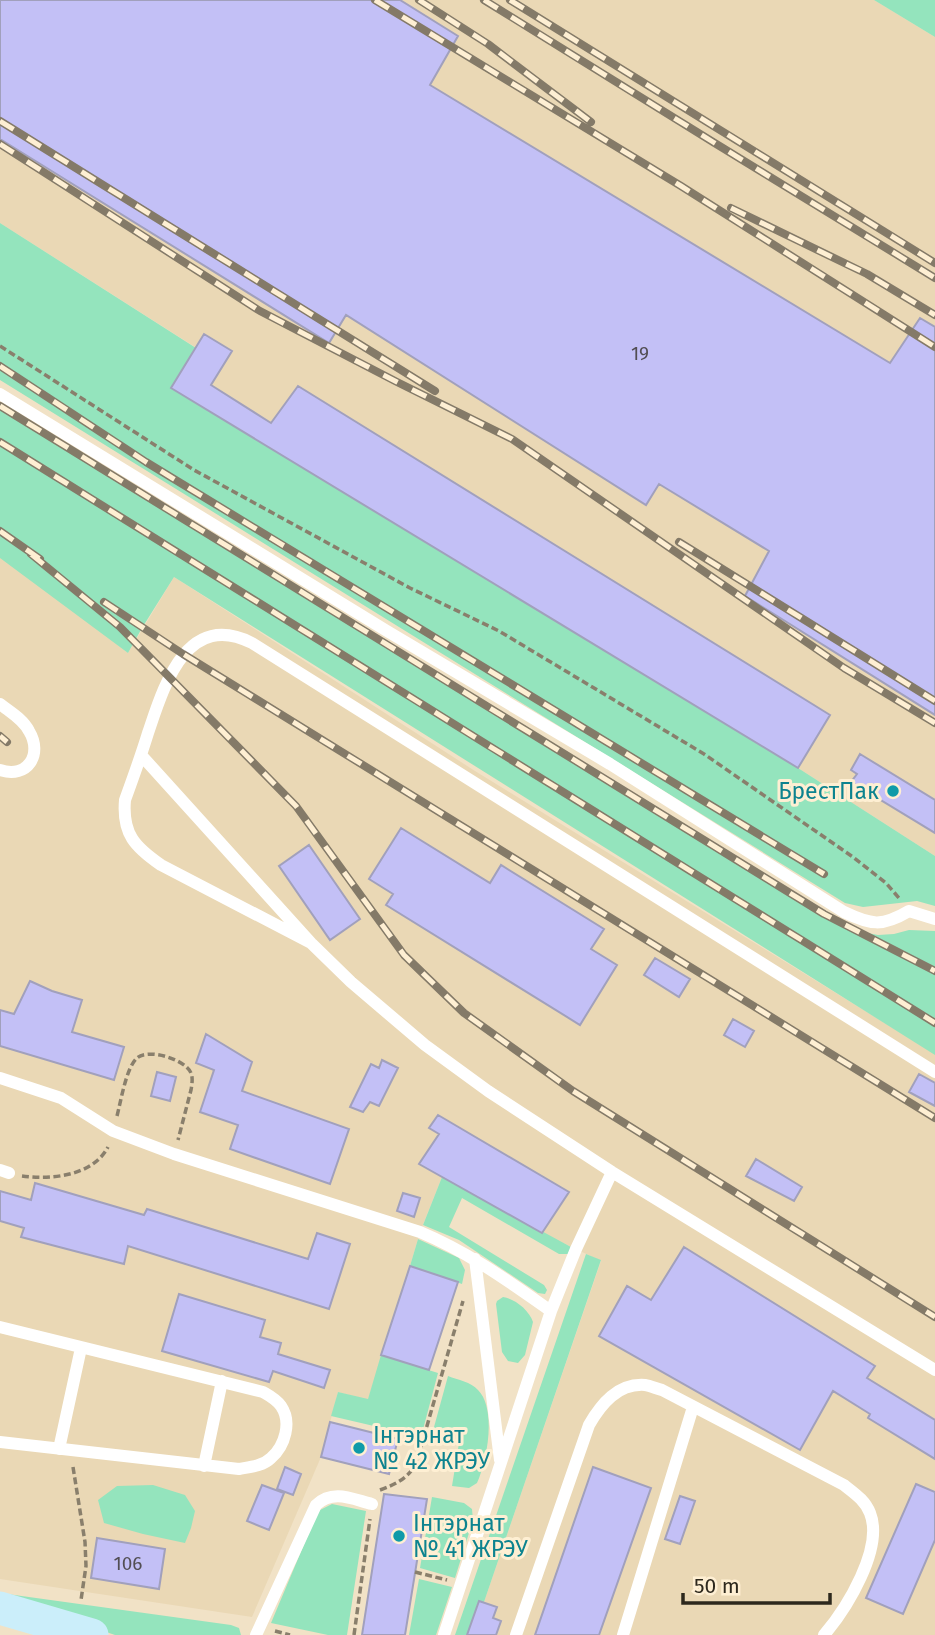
<svg xmlns="http://www.w3.org/2000/svg" width="935" height="1635" font-family="'Fira Sans',sans-serif">
  <style>
    .built { fill: #ead8b5 }
    .green { fill: #94e4bd }
    .building { fill: #c3c0f6; stroke: #a1a0bc; stroke-width: 2 }
    .lines { fill: none; stroke-linecap: round; stroke-linejoin: round }
    .path { stroke: #897f6c; stroke-width: 3.5; stroke-dasharray: 7 3.5; stroke-linecap: butt }
    .lane { stroke: #fff; stroke-width: 12 }
    .secondary { stroke: #cbeefa; stroke-width: 33 }
    .rail-casing { stroke: #847a68; stroke-width: 8 }
    .rail { stroke: #feefd3; stroke-width: 5; stroke-dasharray: 16; stroke-linecap: butt }
    .culture-dot { fill: #0f9aa8; stroke: #feefd3; stroke-width: 2.5 }
    .labels { text-anchor: middle; dominant-baseline: central; stroke-width: 6; stroke-linejoin: round; paint-order: stroke }
    .number-label { font-size: 19px; fill: #524e53 }
    .culture-label { font-size: 23px; fill: #0d838f; stroke: #feefd3; text-anchor: start }
  </style>
  <rect width="100%" height="100%" fill="#f1e2c6"/>
  <!-- built -->
  <path class="built" d="M0,0H874L935,37V856L798,768L171,388L195,347L0,223Z
    M0,553L128,653L174,577L475,771L935,1054V1635H467L479,1601L484,1602L601,1261L542,1233L442,1177L420,1232L410,1266L458,1282L429,1370L382,1355L368,1400L338,1392L321,1457L252,1617L0,1579Z"/>
  <!-- green -->
  <path class="green" d="M874,0H935V37Z
    M0,223L196,348L171,388L798,768L935,856V906L917,901L863,907L845,903L0,380Z
    M0,406L824,914L857,931L878,935L894,934L909,930L935,931V1055L174,577L142,628L128,653L0,558Z
    M442,1177L571,1247L568,1254H559L462,1198L449,1227L544,1285L547,1290L545,1294L538,1293L459,1240L423,1225Z
    M418,1239L459,1258L465,1270L462,1284L410,1266Z
    M586,1254L601,1260L484,1602L479,1601L467,1635H455Z
    M503,1297C515,1299 529,1310 533,1322L525,1355L518,1363L508,1361L502,1352L496,1304L497,1301Z
    M381,1355L438,1373L421,1437L331,1416L338,1392L368,1399Z
    M448,1376C458,1380 471,1382 478,1390C497,1409 487,1461 477,1483L469,1488L452,1486L459,1443L431,1438Z
    M153,1485L185,1495L195,1511L191,1528L185,1543L143,1534L104,1523L98,1500L117,1486Z
    M432,1497L464,1503L472,1509L473,1520L455,1578L420,1568Z
    M332,1504L366,1511L347,1635H328L271,1623L316,1516L320,1510Z
    M419,1579L452,1587L436,1635H409Z
    M0,1593L231,1625L239,1628L241,1635H115L0,1596Z"/>
  <!-- building -->
  <path class="building" d="M0,0H400L458,36L430,85L890,363L920,318L935,327V715L745,596L769,551L659,484L646,505L346,315L329,343L0,139Z
    M204,334L232,351L211,385L271,423L298,386L830,715L798,768L171,388Z
    M860,754L935,800V833L851,782L857,774L851,770Z
    M401,828L490,883L501,865L604,929L591,949L617,965L580,1025L386,905L393,894L369,879Z
    M309,845L360,919L330,940L279,866Z
    M655,958L690,979L679,997L644,975Z
    M30,981L52,991L82,1000L72,1032L124,1047L114,1080L0,1046V1010L14,1014Z
    M733,1019L754,1031L745,1047L724,1035Z
    M206,1034L252,1062L242,1091L349,1129L330,1184L230,1149L238,1125L200,1112L214,1070L196,1063Z
    M382,1060L398,1068L379,1106L370,1102L363,1112L350,1107L371,1064L379,1068Z
    M157,1072L176,1077L170,1101L151,1096Z
    M919,1074L935,1083V1106L909,1092Z
    M438,1115L569,1192L542,1233L419,1164L439,1134L429,1128Z
    M756,1159L802,1187L794,1201L746,1176Z
    M35,1183L144,1215L147,1209L308,1259L317,1233L350,1244L329,1309L128,1246L124,1264L21,1237L24,1228L0,1221V1191L31,1200Z
    M403,1193L420,1198L414,1217L397,1211Z
    M684,1247L875,1366L867,1378L935,1420V1459L868,1418L870,1414L833,1391L800,1450L599,1336L627,1286L651,1300Z
    M410,1266L458,1282L429,1370L381,1355Z
    M179,1294L265,1320L260,1337L281,1343L278,1354L330,1370L324,1388L273,1371L269,1382L162,1351Z
    M330,1422L398,1439L389,1474L321,1457Z
    M285,1467L301,1474L293,1495L277,1489Z
    M593,1467L651,1488L599,1635H535Z
    M916,1484L935,1492V1540L903,1614L866,1598Z
    M262,1485L284,1493L269,1530L247,1521Z
    M384,1494L427,1499L405,1635H362Z
    M680,1496L695,1501L680,1544L665,1539Z
    M97,1538L165,1549L159,1589L91,1578Z
    M479,1601L497,1607L493,1618L501,1621L496,1635H467Z"/>
  <g class="lines">
    <!-- path -->
    <path class="path" d="M0,346L194,470L410,588L499,631L704,754L853,857L886,883L899,898
      M117,1116C121,1101 126,1068 137,1058C148,1048 185,1059 191,1073C193,1078 192,1084 191,1090L178,1140
      M22,1176C51,1180 93,1176 108,1147
      M73,1467L85,1542L86,1566L81,1600
      M380,1490C396,1484 407,1479 416,1464L463,1301
      M415,1572L447,1580
      M275,1631L290,1635
      M354,1635L370,1519"/>
    <!-- lane -->
    <path class="lane" d="M0,394L387,631L610,764L844,912C871,925 882,927 909,911L935,919
      M0,704C10,712 23,719 29,731C43,754 28,779 0,770
      M141,755L311,943L351,982L425,1045L488,1091L612,1172L935,1370
      M311,943L161,865C135,847 122,834 125,800C133,778 141,756 148,733C164,686 186,610 252,643L935,1072
      M0,1078L61,1098L113,1131L174,1154L420,1232C470,1253 508,1281 551,1311
      M0,1170L9,1173
      M475,1259L500,1460
      M0,1327L263,1392C270,1396 276,1399 281,1406C292,1422 285,1446 271,1458C263,1466 250,1467 239,1469L0,1442
      M59,1449L81,1348
      M204,1466L222,1381
      M256,1635L316,1505C333,1489 352,1499 372,1504
      M444,1635L551,1311L576,1249L612,1172
      M516,1635L589,1425C601,1404 618,1383 645,1385C651,1386 657,1389 662,1390L844,1485C854,1493 865,1500 870,1513C884,1548 847,1608 824,1635
      M623,1635L693,1407"/>
    <!-- secondary -->
    <path class="secondary" d="M0,1608L92,1635"/>
    <defs>
      <path id="rail" d="M375,0L681,186L935,347
        M419,0L488,44L591,122
        M484,0L713,142L935,278
        M510,0L935,263
        M0,121L435,391
        M0,144L260,311L397,382L512,439L844,668L935,723
        M731,208L867,274L935,315
        M0,366L146,462L824,874
        M0,406L824,914L935,971
        M0,442L935,1023
        M0,531L40,559
        M679,542L935,701
        M31,554L120,627L296,806L404,955L464,1013L573,1091L935,1317
        M104,602L183,654L935,1118
        M0,736L7,742"/>
    </defs>
    <!-- rail casing -->
    <use href="#rail" class="rail-casing"/>
    <!-- rail -->
    <use href="#rail" class="rail"/>
  </g>
  <!-- markers -->
  <g class="culture-dot">
    <circle cx="893" cy="791" r="7"/>
    <circle cx="359" cy="1448" r="7"/>
    <circle cx="399" cy="1536" r="7"/>
  </g>
  <g class="labels">
    <!-- number labels -->
    <g class="number-label">
      <text x="640" y="353">19</text>
      <text x="128" y="1563">106</text>
    </g>
    <!-- culture labels -->
    <g class="culture-label">
      <text x="879" y="791" text-anchor="end">БрестПак</text>
      <text x="373" y="1435">Інтэрнат<tspan x="373" dy="26">№ 42 ЖРЭУ</tspan></text>
      <text x="413" y="1523">Інтэрнат<tspan x="413" dy="26">№ 41 ЖРЭУ</tspan></text>
    </g>
  </g>
  <!-- scale -->
  <path d="M683 1593v10h147v-10" fill="none" stroke="#2d281d" stroke-width="3.5"/>
  <text x="694" y="1593" font-size="21" fill="#2d281d" stroke="#feefd3" stroke-width="5" paint-order="stroke">50 m</text>
</svg>
